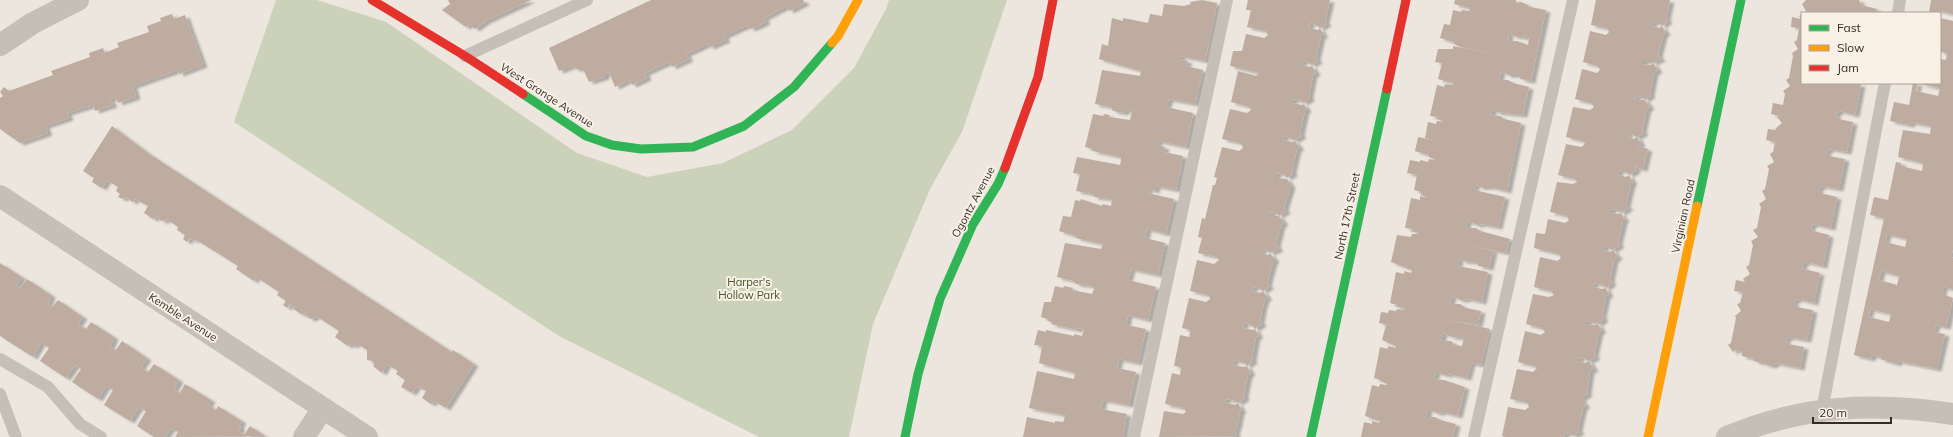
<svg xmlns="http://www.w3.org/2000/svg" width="1953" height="437" font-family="Mulish,sans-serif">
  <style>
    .green { fill: #ccd1b9 }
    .building { fill: #bfaca1; fill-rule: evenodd; filter: url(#shadow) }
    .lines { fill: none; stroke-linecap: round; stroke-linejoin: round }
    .lane { stroke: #c5bfb8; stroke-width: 12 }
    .street { stroke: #c5bfb8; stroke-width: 22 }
    .fast { stroke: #30b455; stroke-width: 9 }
    .slow { stroke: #ff9f0a; stroke-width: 9 }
    .jam { stroke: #e5322d; stroke-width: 9 }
    .labels { text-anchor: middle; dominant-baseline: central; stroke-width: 4; stroke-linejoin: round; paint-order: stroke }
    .street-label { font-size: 11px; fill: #352c27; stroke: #f9f1e6 }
    .park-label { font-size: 11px; fill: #42532b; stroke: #f9f1e6 }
  </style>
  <defs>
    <filter id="shadow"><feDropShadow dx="4.5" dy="2.5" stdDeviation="1" flood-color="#0004"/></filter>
  </defs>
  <rect width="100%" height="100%" fill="#ece6df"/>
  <!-- green -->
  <path class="green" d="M276,0H317L386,22L577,153L647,177L723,163L792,130L854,68L886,9L889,0H1007L962,132L930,189L873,324L849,437H759L559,336L234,122Z"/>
  <!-- building -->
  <path class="building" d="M448,0H531L486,21L475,29L470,24L466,27L442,10L450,4Z
    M651,0H803L805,3L789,11L787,6L764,18L766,22L758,26L750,29L748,25L724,36L726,40L710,47L708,44L686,54L689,59L672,67L669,62L645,73L647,78L632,85L629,80L615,87L609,72L605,74V77L589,82L583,69H576L572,66L559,71L549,48Z
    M1202,0L1217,3L1205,61L1181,56V59L1188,61L1186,66L1203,70L1195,104L1169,99L1166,107L1193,113L1186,147L1158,141L1157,145L1165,147L1164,152L1183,156L1176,190L1156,186L1155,191L1148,189L1147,193L1174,199L1166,234L1147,229L1145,238L1165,243L1158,275L1131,269L1128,280L1156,287L1148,320L1128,315L1126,325L1146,329L1138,363L1119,359L1117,368L1136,372L1129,405L1103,400L1102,404L1101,409L1127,414L1123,437H1023L1027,417L1055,423V421L1063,422L1064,420L1065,415L1029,408L1037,371L1074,379L1075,373L1039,363L1042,346L1034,345L1038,330L1046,332V330L1074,336V334L1082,336L1084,329L1078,328V330L1051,324L1052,322L1048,321V319L1041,317L1044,302H1051L1055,286L1063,288L1064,286L1073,288L1072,290L1092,294L1094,289V286L1076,284L1074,281L1057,277L1065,243L1101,249L1103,244L1076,238V236L1059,231L1063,216L1071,217L1075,200L1080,201L1081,199L1102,206L1103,204L1111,206L1112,199L1094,197L1093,194L1076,191L1080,174L1073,173L1077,157L1120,165L1121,160V157L1093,151V149L1085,147L1093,114L1103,116L1104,114L1110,115L1109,117L1130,120L1132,111L1125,110L1124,113L1113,111L1111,107L1095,104L1102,70L1140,76L1141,71L1099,59L1102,44L1108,46L1112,18L1123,21V18L1148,23L1150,14L1162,16L1164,4L1184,6L1191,4L1190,2Z
    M1248,0H1330L1325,21L1327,24L1320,28L1317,25L1310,23L1309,28L1318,30L1320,28L1324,36H1321L1316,58L1318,61L1312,65L1310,63L1303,61L1301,65L1309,67L1312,66L1316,73L1313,75L1309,95L1310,99L1303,103L1302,101L1294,99L1292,103L1302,105L1304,104L1307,110L1305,111L1300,133L1302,136L1295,140L1284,136L1283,140L1292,142L1295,141L1300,148L1297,149L1292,171L1293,174L1287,178L1285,175L1277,173L1276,175V178L1287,179L1291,186L1284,208L1286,211L1279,216L1277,213L1271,212L1270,214V216H1279L1284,223L1281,225L1276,245L1279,249L1270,253L1268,250L1262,249L1261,253L1268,255L1270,253L1275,260L1273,262L1267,284L1270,286L1263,291L1260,288L1253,287L1252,291L1260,293L1263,291L1268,298L1265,299L1262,310L1260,321L1262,324L1255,329L1259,336L1256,337L1252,358L1253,361L1247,366L1245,363L1234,360L1233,365L1244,367L1247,366L1251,373L1248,375L1244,395L1245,398L1238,403L1242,411L1240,412L1238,423L1235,433L1237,436L1159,437L1164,411L1183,414L1186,412L1184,408L1165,404L1172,373L1180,375L1181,367L1174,366L1180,335L1189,337L1190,333V330L1182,328L1189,298L1206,302L1210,299L1209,295L1190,291L1197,260L1214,264L1219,260L1217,257L1198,253L1202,238L1198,237L1202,218L1205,219L1213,185H1215L1217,178L1214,177L1222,147L1239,151L1243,148L1241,143L1222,139L1230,109L1247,113L1251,110L1250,107L1231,102L1238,71L1256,76L1259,73L1230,66L1233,51H1242L1246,34L1264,38L1268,35L1266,31L1247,27L1251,10H1246ZM1244,323L1252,325L1255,329L1252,330L1243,328ZM1226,399L1237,401L1238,403L1235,405L1225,402Z
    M1455,0H1516V3L1521,2L1526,4L1530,7L1546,10L1531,81L1520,79V75H1508L1501,71L1499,80H1508L1513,83L1529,87L1523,115L1497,112L1492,109V112L1491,115L1500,116L1504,119L1521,123L1507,191L1491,187H1479L1476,183L1474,190L1505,197L1498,227L1482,224L1478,225L1467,221L1466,228H1476L1480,231L1510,239L1507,253L1468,245L1493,251L1489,268L1478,266V262L1463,261L1459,258L1458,266L1488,272L1482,302L1468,299L1461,300L1452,296L1450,304H1460L1466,308L1481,311L1478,325L1446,319L1490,329L1481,365L1471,363L1467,378L1450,374L1446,375L1436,372L1434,379L1444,380L1465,387L1458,416L1443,412L1437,413L1428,409L1427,414L1426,417H1435L1440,420L1456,424L1453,437H1361L1364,422L1372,424V421L1379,423L1380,421L1365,416L1372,385L1379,387L1380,384L1387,385V384L1381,381V380L1374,378L1380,347L1388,349V346L1396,348V346L1382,340L1386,325L1395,326L1379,323L1381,312L1388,313L1389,310L1396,311L1397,309L1404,310L1405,308L1396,307L1397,305L1390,303L1396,272L1404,274V271L1411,273L1412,270L1391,262L1397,235L1411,237L1412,234H1419V233L1412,232L1413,229L1405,228L1411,198L1420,200V196L1428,198L1421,195V192L1414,190L1417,175L1407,173L1410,160L1420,162V160L1428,162L1429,159L1436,160L1429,157V155L1415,151L1418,137L1443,142L1425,138L1428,122L1436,124L1437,121L1444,122L1437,119L1438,117L1430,116L1437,85L1444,87L1445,84L1453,85V83L1438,79L1442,63L1435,62L1438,49H1453V46L1498,55L1461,47L1454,44V42L1440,38L1444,24L1450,25L1453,10L1461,12L1462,10L1469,11L1470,8L1454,4ZM1509,33L1514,36L1529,38L1528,45L1517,41H1508ZM1443,333L1452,337L1464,338L1462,346L1455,345L1451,341H1441Z
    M1596,0H1670L1666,18L1668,21L1662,26L1660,23L1653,22L1652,26L1659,28L1662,26L1666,33L1663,35L1658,55L1661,59L1653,63L1652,61H1643V64L1651,65L1653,63L1658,70L1654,73L1650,93L1651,95L1645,100L1643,97L1623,94L1636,96L1635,100H1645L1650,107L1647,109L1642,130L1644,133L1637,137L1628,133L1627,137L1634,139L1637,137L1641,144L1638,146L1648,149L1643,169L1634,167L1637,170L1629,175L1627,172L1619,170L1618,175L1626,177L1629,175L1633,183L1631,184L1626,205L1629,208L1621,213L1619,210L1612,209L1611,210V213L1618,214L1621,213L1625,220L1623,221L1621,230L1618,242L1620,245L1613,250L1604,246V250L1610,252L1613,250L1618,257L1614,260L1610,280L1612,283L1606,288L1603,285L1594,283L1593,287L1602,289L1606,288L1609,295L1606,296L1602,316L1604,319L1598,324L1596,322L1587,321V324L1594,325L1598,324L1602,331L1599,332L1594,354L1596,357L1589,361L1580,357L1579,359V361L1585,363L1589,361L1594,369L1590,371L1587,392L1588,394L1581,399L1586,406L1583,407L1578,429L1580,432L1573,436L1572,434L1565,433L1564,437H1505L1502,436L1508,407L1525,410L1529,407L1527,402L1510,399L1517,369L1533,372L1537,368L1535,366L1518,362L1525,331L1541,335L1545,332L1542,328L1526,324L1533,294L1549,297L1554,295L1551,291L1534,287L1540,257L1557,261L1561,258L1559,254L1534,248L1536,233L1545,234L1548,219L1565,223L1569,220L1567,216L1550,212L1557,182L1573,184L1577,182L1575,179L1558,175L1566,144L1581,147L1585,144L1583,141L1566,137L1573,107L1590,110L1594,107L1591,103L1575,99L1582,69L1597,73L1600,70L1598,66L1583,62L1590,31L1606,35L1609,32L1607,28L1591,25Z
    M1806,0H1859L1861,5L1877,9L1876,13H1803L1806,11L1802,4Z
    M1931,0H1953V14L1937,10L1936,13H1929Z
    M172,14L174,19L185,15L203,65L179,74L178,70L133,86L136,97L118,103L116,97L110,99L113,105L95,111L93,105L67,113L69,118L45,126L48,133L20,143L0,129V98L3,96L0,92L4,87L9,91L53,75L51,71L90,57L89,53L103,48L105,53L119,47L117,43L149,32L147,26L161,21L160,18Z
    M1802,14V83L1861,84L1855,115L1840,111L1835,114L1838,119L1853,122L1847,152L1830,149L1826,152L1828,156L1845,159L1839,189L1822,186L1818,189L1820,193L1837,197L1831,228L1814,224L1810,227L1813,231L1829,235L1823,266L1806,262L1802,265L1804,269L1820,273L1814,303L1798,299L1793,302L1796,307L1813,310L1807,340L1789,337L1785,340L1788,344L1804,347L1800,368L1776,363L1772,366L1764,364L1761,361V363L1754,361V359L1742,356V352L1735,350L1733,352L1728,345L1731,343L1736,318L1735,316L1741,311L1737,304L1740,303L1743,292L1734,291L1736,280L1745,282L1743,279L1750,274L1746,267L1749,265L1753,245L1751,241L1758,237L1753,230L1757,228L1761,207L1759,204L1766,199L1762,191L1765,189L1769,169L1767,166L1774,162L1770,154L1773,152L1775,142L1766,140L1768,129L1777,130L1775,129L1782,123L1777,117L1779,116L1771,114L1773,103L1783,105L1785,94L1783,91L1790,86L1786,80L1789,78L1793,56L1792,53L1798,49L1794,42L1797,40L1799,28L1791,27L1792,17L1801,19L1799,16Z
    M1940,18L1953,21V250L1950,257L1953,258V289L1943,287L1942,294L1953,298L1946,327L1936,325L1935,328L1934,332L1945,334L1937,369L1898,361L1897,364L1880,359L1881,357L1872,355L1871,359L1854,355L1884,218L1870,215L1874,197L1888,200L1896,162L1901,163V166L1922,171L1923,163L1898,157L1900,144L1903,130L1930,134L1931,126L1911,122L1910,125L1890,121L1894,102L1909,105L1913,83H1918L1916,91L1938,96L1940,88L1919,84L1940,83V59L1946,60L1947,53L1940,52ZM1887,234L1907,239L1905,247L1885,242ZM1881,271L1899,276L1897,285L1879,280ZM1870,309L1891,314L1889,322L1868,317Z
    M112,126L151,155L452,352L453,350L474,364L446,408L434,401L431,404L422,398L426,391L417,386L412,393L401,387L405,380L396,374L398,371L387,364L382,373L374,367L373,361L367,360V350L356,343L354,346L350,344L348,346L335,337L339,331L316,316L312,319L308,318L306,311L303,315L293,309L294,306L290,304L287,308L283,305L286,301L277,295L279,292L256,277L254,281L236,269L238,266L195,239L194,241L190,238L187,242L183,239L185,235L177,230L178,227L168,220L161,221L158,216L153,219L144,213L148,206L135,199L133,202L125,197L123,199L118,197L120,194L116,191L118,187L107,180L102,188L92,182L94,178L83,171Z
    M0,263L22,277L16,286L20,288L27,279L51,295L48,305L52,307L58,300L83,317L78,324L86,329L91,322L114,337L110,347L116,350L122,341L147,358L141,367L148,372L154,364L179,380L174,389L180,393L185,384L211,400L208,405L216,410L218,406L242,421L239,426L241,427L239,431L244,435L250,426L265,436L175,437L178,432L171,428L165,437H154L137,426L146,411L139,407L130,421L104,405L113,390L106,386L98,399L72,382L81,369L75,365L66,378L40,361L49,348L45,345L41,343L33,357L0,336Z"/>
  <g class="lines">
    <!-- lane -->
    <path class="lane" d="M1898,13L1900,0
      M465,56L587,0
      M0,359L48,387L80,424L101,437
      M0,394L16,437
      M1822,410L1885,83
      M1134,437L1227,0
      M1474,437L1573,0"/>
    <!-- street -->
    <path class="street" d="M0,45L33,23L78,0
      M0,196L367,437
      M304,437L323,408
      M1727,437C1803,405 1873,402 1953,414"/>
    <!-- fast -->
    <path class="fast" d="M523,94L586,136L612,145L641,149L693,147L744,126L794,87L832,43
      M1697,206L1741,0
      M905,437L918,374L940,299L973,224L998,184L1005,168
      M1311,437L1387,89"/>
    <!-- slow -->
    <path class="slow" d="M832,43L838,36L858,0
      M1648,437L1697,206"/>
    <!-- jam -->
    <path class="jam" d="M372,0L465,56L523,94
      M1387,89L1406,0
      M1005,168L1038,77L1053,0"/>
  </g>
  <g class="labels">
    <!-- street labels -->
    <g class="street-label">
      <text transform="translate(547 95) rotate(33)">West Grange Avenue</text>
      <text transform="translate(973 202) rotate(-62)">Ogontz Avenue</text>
      <text transform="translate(1347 216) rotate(-78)">North 17th Street</text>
      <text transform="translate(1683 216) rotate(-78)">Virginian Road</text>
      <text transform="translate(183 317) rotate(33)">Kemble Avenue</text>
    </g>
    <!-- park labels -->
    <g class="park-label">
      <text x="749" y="282">Harper's<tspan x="749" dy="13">Hollow Park</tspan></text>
    </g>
  </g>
  <!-- legend -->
  <rect x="1801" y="12" width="140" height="72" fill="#f9f1e6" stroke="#aba29a"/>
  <rect x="1809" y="25" width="20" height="6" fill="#30b455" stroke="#aba29a"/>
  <text x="1837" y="32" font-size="12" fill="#352c27">Fast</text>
  <rect x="1809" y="45" width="20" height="6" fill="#ff9f0a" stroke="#aba29a"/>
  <text x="1837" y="52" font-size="12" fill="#352c27">Slow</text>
  <rect x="1809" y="65" width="20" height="6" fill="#e5322d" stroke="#aba29a"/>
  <text x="1837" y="72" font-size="12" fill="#352c27">Jam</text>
  <!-- scale -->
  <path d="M1813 417v6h78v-6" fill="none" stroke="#352c27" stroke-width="2"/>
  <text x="1819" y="417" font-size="12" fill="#352c27" stroke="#f9f1e6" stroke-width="3" paint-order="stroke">20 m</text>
</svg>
